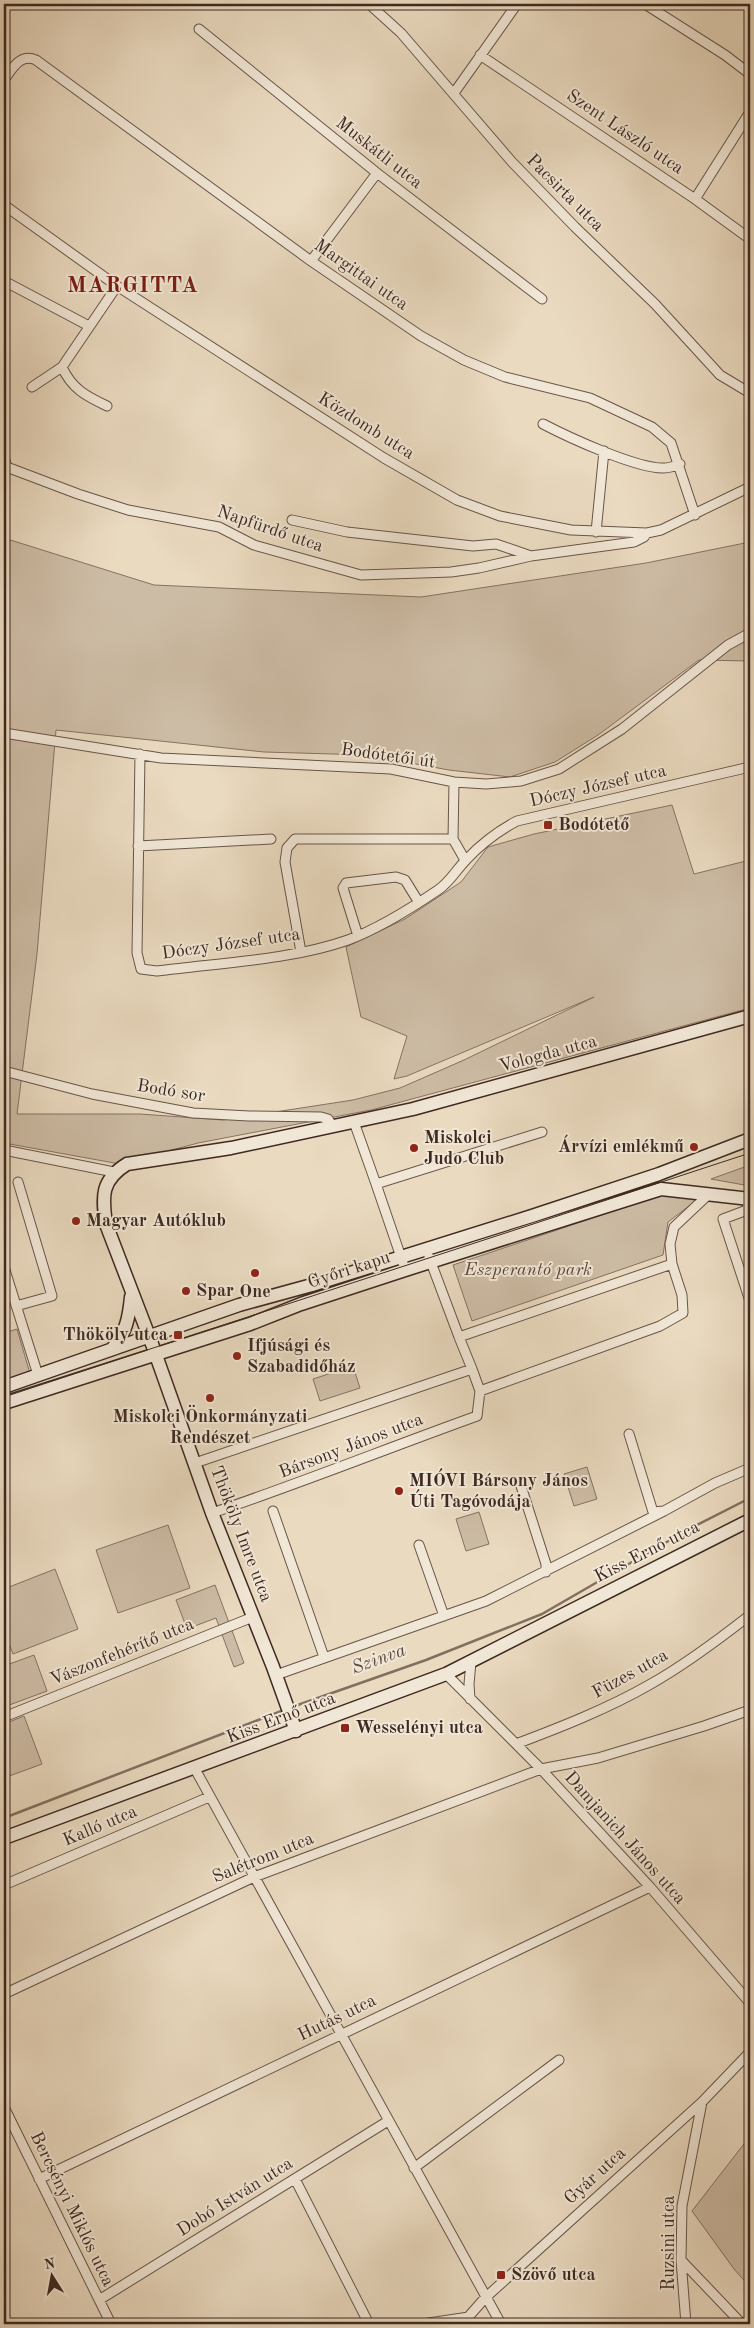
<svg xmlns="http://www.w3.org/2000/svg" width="754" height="2328" font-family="'Old Standard TT',serif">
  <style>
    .green { fill: #cdbca5; stroke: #867263 }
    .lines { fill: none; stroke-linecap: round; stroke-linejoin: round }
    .stream { stroke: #826f60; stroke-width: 2.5 }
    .street-casing { stroke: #695549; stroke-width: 11 }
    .secondary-casing { stroke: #3e2921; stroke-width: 15 }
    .street { stroke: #f1e7d6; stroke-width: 9 }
    .secondary { stroke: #f1e7d6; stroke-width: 12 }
    .tram { stroke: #3e2921; stroke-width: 1 }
    .poi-dot { fill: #8f2418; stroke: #f1e7d6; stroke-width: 2 }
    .labels { text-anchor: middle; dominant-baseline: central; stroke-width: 4; stroke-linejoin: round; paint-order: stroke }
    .street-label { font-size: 18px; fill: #3e2921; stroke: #f1e7d6 }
    .poi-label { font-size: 18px; font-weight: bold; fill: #3e2921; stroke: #f1e7d6; text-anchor: start }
    .park-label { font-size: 18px; font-style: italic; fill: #5b463b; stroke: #f1e7d6 }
    .water-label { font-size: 19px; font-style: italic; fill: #604c40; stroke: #f1e7d6 }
    .district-label { font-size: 22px; font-weight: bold; letter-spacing: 1px; fill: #7a1f14; stroke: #f1e7d6 }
  </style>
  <rect width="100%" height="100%" fill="#eadac0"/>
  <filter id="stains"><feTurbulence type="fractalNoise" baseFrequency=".004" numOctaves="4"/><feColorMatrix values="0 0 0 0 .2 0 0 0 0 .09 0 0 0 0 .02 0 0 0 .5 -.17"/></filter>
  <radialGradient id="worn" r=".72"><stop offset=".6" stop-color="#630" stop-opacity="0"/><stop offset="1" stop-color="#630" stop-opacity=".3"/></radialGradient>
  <!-- green -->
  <path class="green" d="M4,538L154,585L421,597L646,563L750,542V661L699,660L598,735L555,762L510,777L449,770L367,755L264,752L56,730L37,954L17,1114H140L223,1120L353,1100L400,1088L464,1060L594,997L407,1076L394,1079L407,1036L361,1017L346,947L405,919L461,882L488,847L534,834L672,805L694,874L750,860V1008L371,1110L198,1143L120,1164L4,1143Z
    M750,1165V1186L711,1179Z
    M664,1194L698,1199L668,1222L663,1255L472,1321L453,1265Z
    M17,1329L31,1377L4,1385V1333Z
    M353,1366L360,1388L320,1401L313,1379Z
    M587,1467L597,1499L574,1506L564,1474Z
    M479,1512L489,1544L466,1551L456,1519Z
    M168,1525L190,1588L118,1613L96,1550Z
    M55,1569L78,1629L13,1654L4,1631V1589Z
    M215,1585L244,1663L234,1667L216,1618L187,1629L176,1600Z
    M34,1655L47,1691L4,1707V1687L10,1684L4,1666Z
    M24,1716L42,1764L4,1778V1724Z
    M747,2140L750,2141V2287L734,2269L692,2211Z"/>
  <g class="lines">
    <!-- stream -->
    <path class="stream" d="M292,1707L426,1660L542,1614L691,1528L750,1498
      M4,1818L284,1710"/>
    <defs>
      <path id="street" d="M369,4L401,33L512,162L575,227L655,304L720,375L750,393
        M645,4L725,55L750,74
        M199,29L377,173L542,299
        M480,55L695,199L750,239
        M4,80C12,69 20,53 36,60L311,261L421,336L464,360L505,377L590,398L652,427L671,443L695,515
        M454,93L517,4
        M695,199L750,112
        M4,205L117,286L384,458L457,500L500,516L571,530L647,533L661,530L750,487
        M311,261L377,173
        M4,281L89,326
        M62,367C72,389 86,396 107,406
        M32,387L62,367L117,286
        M543,424C568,437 637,469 664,468C669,468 675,466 680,464
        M4,457L7,467
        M4,466L78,494L128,510L219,527L254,545L361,575L451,572L479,568L531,556L634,542L644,537L647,533
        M292,520L347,532L473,546L496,544L531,556
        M596,532L604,451
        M4,733L161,758L391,769L454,782L486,784L521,781L559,769L622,729L728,645L750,633
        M140,754L137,953L141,969L157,971C217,963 292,960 348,940C380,928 410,909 438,890C450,882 456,870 466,860C481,844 498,831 517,821L750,767
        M454,782L453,839L465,860
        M138,846L271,839
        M358,936L343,888L346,883L396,877L405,880L418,901
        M301,952L285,862L287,848L295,839H453
        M4,1071L92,1094L193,1113L249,1116L321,1117L328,1119L333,1127
        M354,1122L376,1184
        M4,1150L114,1172
        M749,1199L747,1210L723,1219L750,1301
        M429,1257L459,1337
        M403,1263L376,1184L542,1132
        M4,1267L38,1375
        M16,1306L52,1296L18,1182
        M472,1369L480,1391
        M629,1434L653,1512L664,1511
        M195,1463L472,1369L459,1337L672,1264
        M521,1486L546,1564V1572
        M273,1511L324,1657
        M212,1513C301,1483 388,1448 477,1416L480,1391L660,1326L683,1313L682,1295L672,1264L670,1244L674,1227L709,1194
        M419,1545L444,1616
        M446,1674L541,1769L650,1887L750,2003
        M276,1675L486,1601L664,1511L715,1483L750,1468
        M470,1699L469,1684L471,1662
        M4,1717L253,1617
        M516,1744C561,1727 607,1709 649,1685C685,1665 718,1640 750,1615
        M195,1769L501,2324
        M4,1885L209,1797
        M4,1994L254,1877L541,1769L598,1758L704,1726L750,1710
        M4,2107L111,2324
        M414,2168L559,2060
        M39,2179L650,1887
        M295,2179L369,2324
        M681,2260L742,2324
        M99,2300L388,2121
        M422,2324L469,2317
        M462,2324L485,2298L702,2102L750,2052
        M686,2324L681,2260L682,2206L702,2102"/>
      <path id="secondary" d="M112,1349C126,1333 129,1318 131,1297
        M4,1387L239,1305L312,1285L532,1216L659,1174L750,1139
        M4,1403L250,1324L301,1304L405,1270L661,1189L750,1199
        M296,1731L273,1667L212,1513L152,1344L106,1224C102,1196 101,1180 127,1164L231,1148L413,1109L750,1016
        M4,1838L446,1674L750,1520"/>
    </defs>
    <!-- street casing -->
    <use href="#street" class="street-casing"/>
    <!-- secondary casing -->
    <use href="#secondary" class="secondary-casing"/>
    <!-- street -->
    <use href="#street" class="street"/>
    <!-- secondary -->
    <use href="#secondary" class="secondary"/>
    <!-- tram -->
    <path class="tram" d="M4,1397C252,1315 501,1235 750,1153"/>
  </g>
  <!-- markers -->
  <g class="poi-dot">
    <rect x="543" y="820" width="10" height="10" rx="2.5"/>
    <circle cx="694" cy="1147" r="5"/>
    <circle cx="414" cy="1148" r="5"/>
    <circle cx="76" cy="1221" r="5"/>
    <circle cx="255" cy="1273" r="5"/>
    <circle cx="186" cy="1291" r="5"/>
    <rect x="173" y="1330" width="10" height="10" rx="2.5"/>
    <circle cx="237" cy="1356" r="5"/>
    <circle cx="210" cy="1398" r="5"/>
    <circle cx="399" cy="1491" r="5"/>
    <rect x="340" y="1723" width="10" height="10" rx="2.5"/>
    <rect x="496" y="2270" width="10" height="10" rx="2.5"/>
  </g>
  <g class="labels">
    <!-- street labels -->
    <g class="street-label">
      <text transform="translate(625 132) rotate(34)">Szent László utca</text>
      <text transform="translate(379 153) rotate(38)">Muskátli utca</text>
      <text transform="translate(565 193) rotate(45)">Pacsirta utca</text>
      <text transform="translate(361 275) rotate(35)">Margittai utca</text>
      <text transform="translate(366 426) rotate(32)">Közdomb utca</text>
      <text transform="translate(270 529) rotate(19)">Napfürdő utca</text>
      <text transform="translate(388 756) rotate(8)">Bodótetői út</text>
      <text transform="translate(598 786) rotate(-13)">Dóczy József utca</text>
      <text transform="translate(231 944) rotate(-8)">Dóczy József utca</text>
      <text transform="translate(548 1054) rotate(-15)">Vologda utca</text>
      <text transform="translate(171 1091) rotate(9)">Bodó sor</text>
      <text transform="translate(349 1270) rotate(-18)">Győri kapu</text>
      <text transform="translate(351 1446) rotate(-21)">Bársony János utca</text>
      <text transform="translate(241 1534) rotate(69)">Thököly Imre utca</text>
      <text transform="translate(647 1552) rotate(-27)">Kiss Ernő utca</text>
      <text transform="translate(122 1652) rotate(-22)">Vászonfehérítő utca</text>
      <text transform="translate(630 1674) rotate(-29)">Füzes utca</text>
      <text transform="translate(281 1718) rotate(-21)">Kiss Ernő utca</text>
      <text transform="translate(100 1826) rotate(-23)">Kalló utca</text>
      <text transform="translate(625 1838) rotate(48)">Damjanich János utca</text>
      <text transform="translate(263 1858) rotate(-22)">Salétrom utca</text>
      <text transform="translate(337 2018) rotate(-26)">Hutás utca</text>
      <text transform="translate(595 2176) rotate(-42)">Gyár utca</text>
      <text transform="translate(235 2197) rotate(-32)">Dobó István utca</text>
      <text transform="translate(72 2209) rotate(64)">Bercsényi Miklós utca</text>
      <text transform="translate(669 2243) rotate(-90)">Ruzsini utca</text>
    </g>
    <!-- poi labels -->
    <g class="poi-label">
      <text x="558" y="825">Bodótető</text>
      <text x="424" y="1138">Miskolci<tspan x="424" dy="21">Judo Club</tspan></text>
      <text x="684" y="1147" text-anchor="end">Árvízi emlékmű</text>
      <text x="86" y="1221">Magyar Autóklub</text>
      <text x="196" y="1291">Spar</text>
      <text x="255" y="1292" text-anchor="middle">One</text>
      <text x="168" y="1335" text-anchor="end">Thököly utca</text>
      <text x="247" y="1346">Ifjúsági és<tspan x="247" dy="21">Szabadidőház</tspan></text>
      <text x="210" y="1417" text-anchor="middle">Miskolci Önkormányzati<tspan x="210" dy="21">Rendészet</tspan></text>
      <text x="409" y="1481">MIÓVI Bársony János<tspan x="409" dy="21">Úti Tagóvodája</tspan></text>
      <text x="355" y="1728">Wesselényi utca</text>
      <text x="511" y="2275">Szövő utca</text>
    </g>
    <!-- park labels -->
    <g class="park-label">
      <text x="528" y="1270">Eszperantó park</text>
    </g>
    <!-- water labels -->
    <g class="water-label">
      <text transform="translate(379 1660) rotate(-20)">Szinva</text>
    </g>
    <!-- district labels -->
    <g class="district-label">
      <text x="133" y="286">MARGITTA</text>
    </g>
  </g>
  <!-- margin -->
  <rect width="754" height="2328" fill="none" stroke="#eadac0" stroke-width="20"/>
  <rect x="5" y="5" width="744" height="2318" fill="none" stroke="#3e2921" stroke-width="2.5"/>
  <rect x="10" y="10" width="734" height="2308" fill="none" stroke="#3e2921"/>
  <!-- north arrow -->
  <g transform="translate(52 2276) rotate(349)" stroke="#f1e7d6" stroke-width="4" paint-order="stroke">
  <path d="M0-4L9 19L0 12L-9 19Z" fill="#3e2921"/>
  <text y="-8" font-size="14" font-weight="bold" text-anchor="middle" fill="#3e2921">N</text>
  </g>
  <rect width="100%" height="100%" filter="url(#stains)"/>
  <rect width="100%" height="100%" fill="url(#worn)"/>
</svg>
